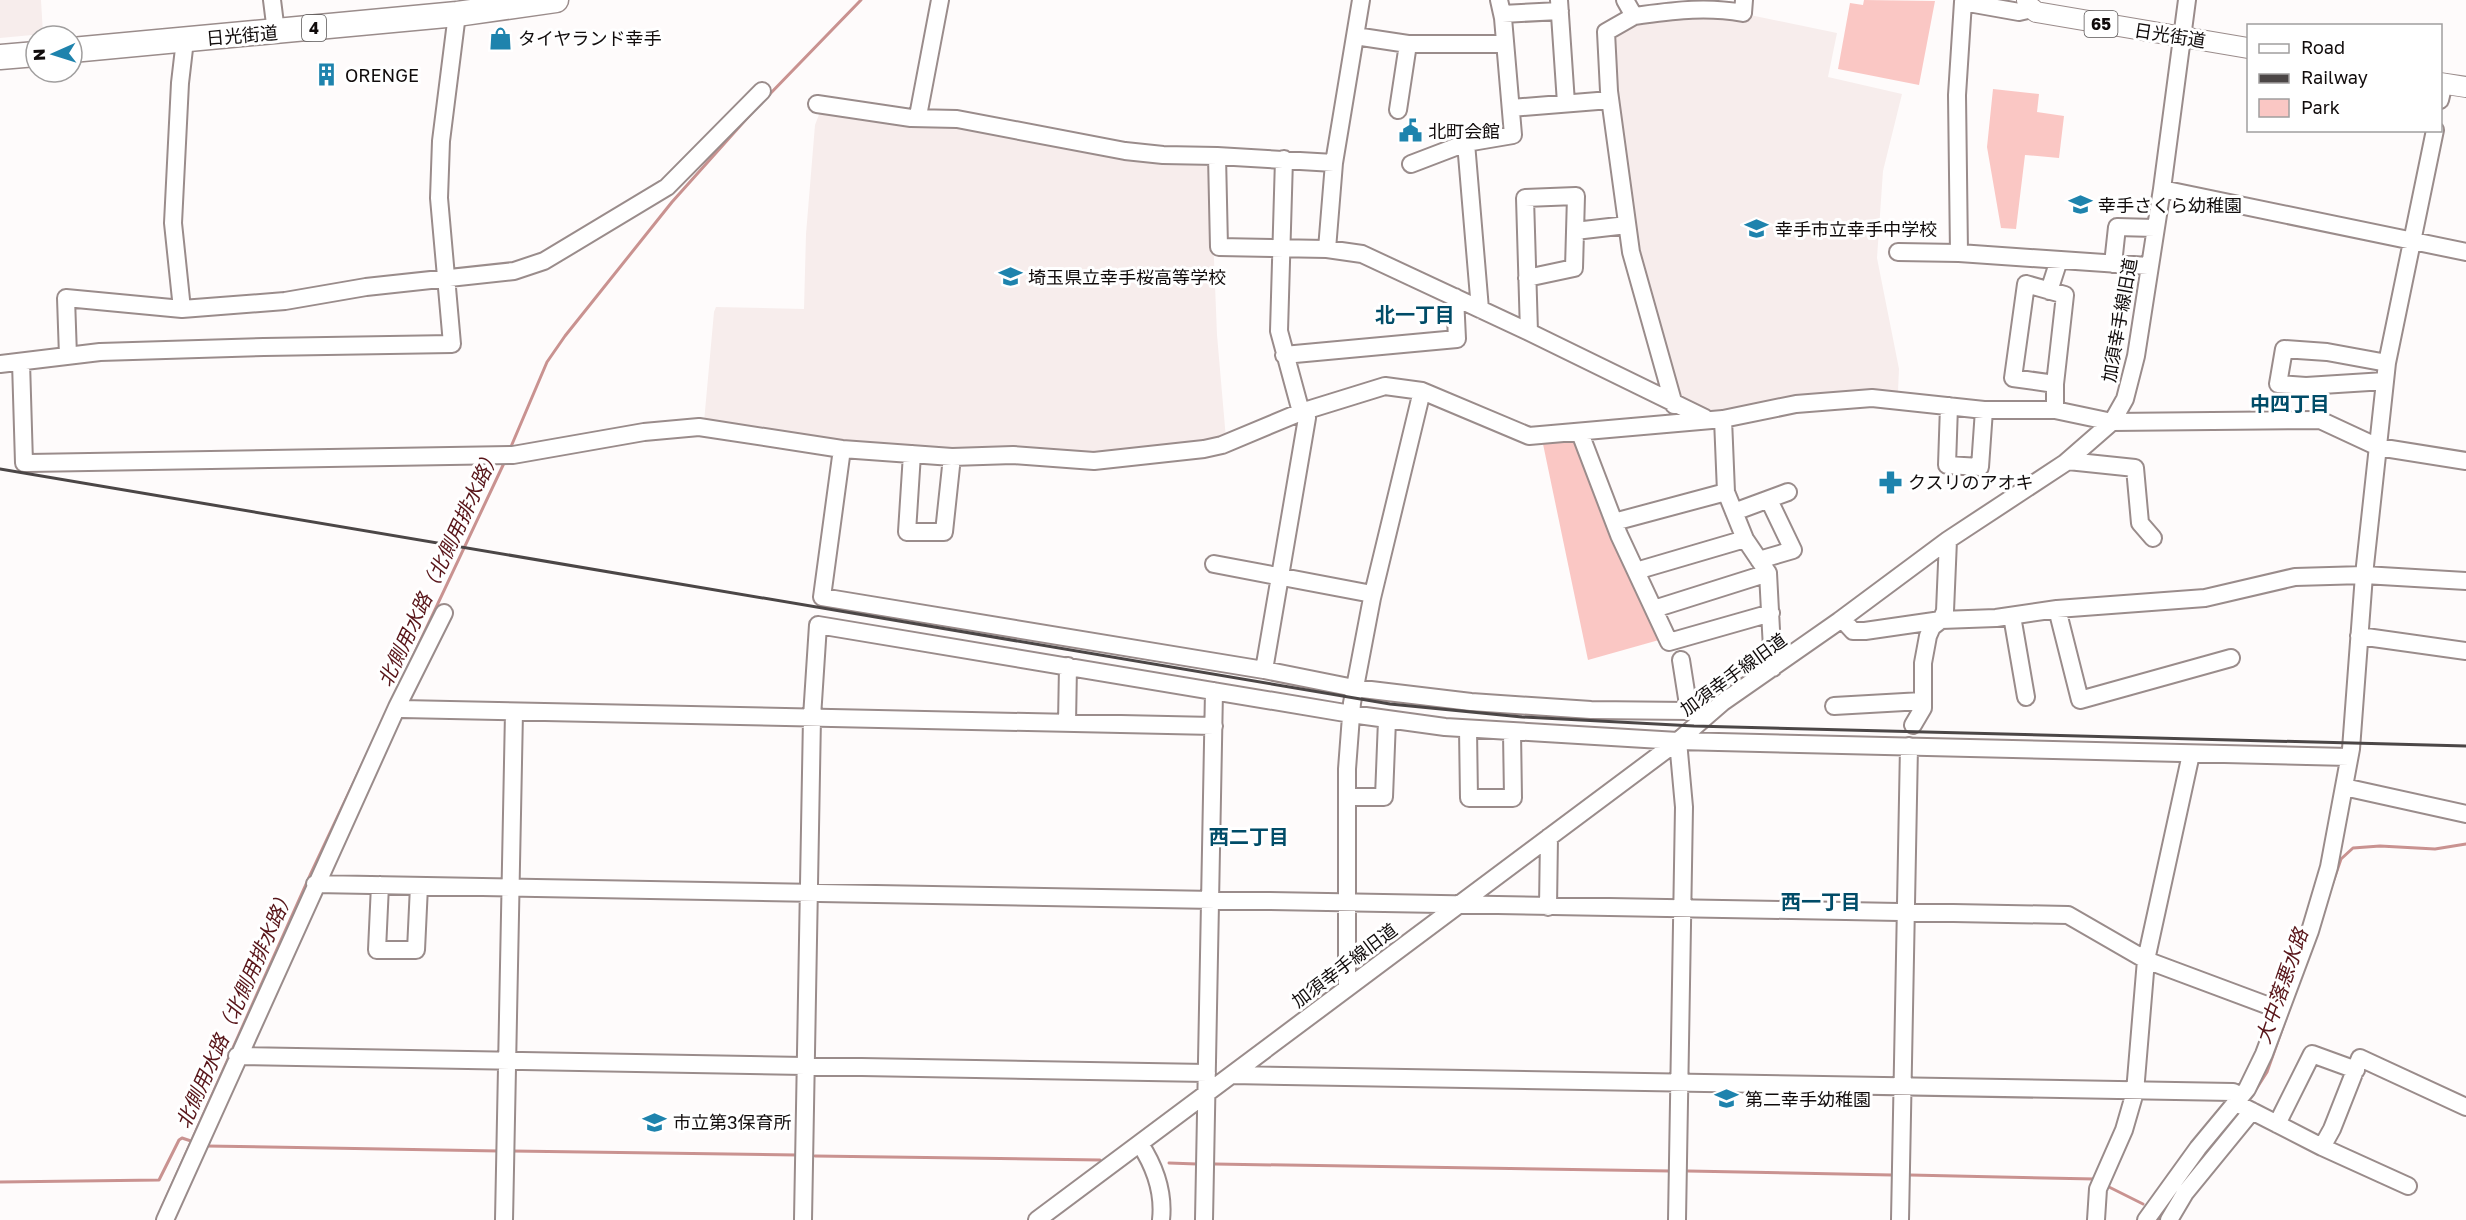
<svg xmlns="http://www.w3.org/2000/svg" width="2466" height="1220" font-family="'Golos Text','Noto Sans JP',sans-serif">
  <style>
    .built { fill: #f7edec }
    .green { fill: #fac7c4 }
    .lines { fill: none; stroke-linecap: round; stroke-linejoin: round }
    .stream { stroke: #c99290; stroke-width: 3 }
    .minor-casing { stroke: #9a8c8b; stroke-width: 20 }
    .major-casing { stroke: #9a8c8b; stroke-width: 22 }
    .highway-casing { stroke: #9a8c8b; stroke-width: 27 }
    .minor { stroke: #fff; stroke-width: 16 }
    .major { stroke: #fff; stroke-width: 20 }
    .highway { stroke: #fff; stroke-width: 24 }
    .rail { stroke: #4b4646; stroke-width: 3 }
    .labels { text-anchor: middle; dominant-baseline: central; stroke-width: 6; stroke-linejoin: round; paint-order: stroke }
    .shield { fill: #fff; stroke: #585555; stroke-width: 1.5 }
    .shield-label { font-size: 16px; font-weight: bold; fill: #110c0c }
    .street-label { font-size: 18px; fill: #110c0c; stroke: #fff }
    .poi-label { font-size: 18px; fill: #110c0c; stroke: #fff; text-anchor: start }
    .neighbourhood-label { font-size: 20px; font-weight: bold; fill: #004c68; stroke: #fff }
    .water-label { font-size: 20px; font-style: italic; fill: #581519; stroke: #fff }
  </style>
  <rect width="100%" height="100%" fill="#fefbfb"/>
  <!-- built -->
  <path class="built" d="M0,0H41L43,34L0,38Z
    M1713,13L1750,15L1837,33L1828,77L1902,94L1883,171L1877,258L1899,369L1898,391L1859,392L1709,413L1681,401L1640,263L1613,72V35L1634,22Z
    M820,112L923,121L1210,159L1217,335L1226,439L1105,454L953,451L846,444L704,422L714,312L716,307L804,309L806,234L815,125Z"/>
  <!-- green -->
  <path class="green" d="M1864,0L1935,1L1919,85L1838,69L1850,3L1863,5Z
    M1993,89L2039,94L2037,112L2064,116L2059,158L2025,155L2016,229L2001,228L1987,147Z
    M1575,441L1659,640L1588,660L1543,444Z"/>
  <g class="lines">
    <!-- stream -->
    <path class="stream" d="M766,98L861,0
      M510,449L547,362L565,336L672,202L757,107
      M2332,885L2341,859L2353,848L2380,846L2435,849L2466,844
      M2248,1102L2267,1072L2295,993
      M2214,1144L2240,1112
      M206,1146L499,1151
      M512,1151L797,1155
      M815,1156L1100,1160
      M1169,1163L1197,1164
      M1215,1164L1670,1171
      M1688,1171L1892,1175
      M1910,1175L2095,1179
      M0,1182L159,1180L179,1140L182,1138L191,1141
      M2109,1187L2143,1204
      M162,1207L311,873L505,461
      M2158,1220L2170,1202"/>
    <defs>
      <path id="minor" d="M272,0L276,32
        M1559,0L1566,103
        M1625,0L1634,16C1673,11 1704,6 1743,13L1744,0
        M2032,9L2019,12L1963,2L1957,95L1959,253L2148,266
        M1502,14L1560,11
        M1634,16L1606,32L1609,91L1631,252L1674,405
        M1355,36L1408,44
        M185,40L180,83L173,223L182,309L285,301L366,287L514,271L544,261L667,187L762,91
        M2440,100L2444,83
        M817,104L911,118L957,119L1125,151L1163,155L1217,156L1334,163
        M1511,108L1610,100
        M1398,110L1408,44H1505
        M918,116L940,0
        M1466,143L1480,309
        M1217,156L1219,247L1327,249L1362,254L1529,332L1705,418
        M1284,159L1279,331L1301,412
        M1411,164L1466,143L1513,135L1503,18L1499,0
        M2162,189L2466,252
        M1575,231L1627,225
        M1327,249L1334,163L1361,0
        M1898,252L1959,253
        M2113,264L2117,227L2155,228
        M1527,278L1574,268L1576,196L1525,198L1529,332
        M2049,291L2059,260
        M1284,355L1457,339L1455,297
        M68,356L66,298L182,309
        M21,362L24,463H28L513,455L644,432L699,427L842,449L952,457L1013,455L1094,461L1204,449L1222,445L1301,412L1385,386L1422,391L1529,436L1723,419L1796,404L1872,398L1984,410H2055L2112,422L2320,420L2378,447L2466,461
        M0,364L100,352L264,347L452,344L439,198L441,141L457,14
        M2385,381L2306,386L2278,384L2284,349L2327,352L2387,363
        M2055,384L2013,378L2026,284L2065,295L2055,384V410
        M1949,406L1947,465L1980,467L1984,410
        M1723,419L1726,492L1745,539L1768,573L1773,668
        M1580,433L1619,535L1669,642L1771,613
        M842,449L822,597L1264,670L1354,688L1471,702L1591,710L1689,711
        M912,454L907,532H944L952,457
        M2068,461L2135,468L2140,523L2153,538
        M1734,512L1788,492
        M1614,522L1726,492
        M1759,560L1793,550L1769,500
        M1214,564L1372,594
        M1636,571L1745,539
        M1654,609L1768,573
        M2057,609L2080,700L2231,658
        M2012,616L2026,697
        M1842,619L1853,631H1865L1941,620L1996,618L2057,609L2205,598L2295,577L2364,575L2466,581
        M2359,636L2466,651
        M1681,660L1689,711L1698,714
        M1264,670L1307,418L1306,410
        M1834,706L1922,701
        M397,707L402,709L1214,726
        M1067,723L1068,666
        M1913,725L1923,708V663L1928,636L1932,627L1941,620L1945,611L1948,540
        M1468,729L1469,798H1513L1512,732
        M2344,787L2466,814
        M1347,797H1384L1387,720
        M315,884L2068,915L2146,960L2280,1010
        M380,885L377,950H416L419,886
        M1548,907L1549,837
        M1347,987V769L1352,703L1372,598L1422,391
        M237,1056L1207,1073
        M1231,1075L2233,1092L2241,1096
        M2236,1103L2322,1147L2332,1129L2360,1058L2466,1107
        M2277,1124L2312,1054L2356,1070
        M1140,1144C1155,1167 1164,1193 1161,1220
        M2322,1147L2408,1186
        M165,1220L397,707L444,613
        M504,1220L514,712
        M803,1220L812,717L818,625L1351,714L1445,727L1678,741L2349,757
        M1037,1220L1678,741L1723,702L1839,621L1948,540L2065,463L2112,422L2125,399L2136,356L2162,189L2187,0
        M1204,1220L1214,691
        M1677,1220L1684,807L1678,741
        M1900,1220L1909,746
        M2096,1220L2098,1189L2124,1130L2135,1092L2146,960L2191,754
        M2146,1220L2198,1148L2247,1089L2264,1054L2310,931L2329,867L2351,749L2364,575L2387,363L2435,130
        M2169,1220L2185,1193L2252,1111"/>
      <path id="major" d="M2027,0L2029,6L2036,12L2248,48
        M2440,83L2466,87"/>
      <path id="highway" d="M72,50L457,14L556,0
        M0,57L36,54"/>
    </defs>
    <!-- minor casing -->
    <use href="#minor" class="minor-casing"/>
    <!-- major casing -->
    <use href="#major" class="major-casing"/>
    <!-- highway casing -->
    <use href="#highway" class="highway-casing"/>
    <!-- minor -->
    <use href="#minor" class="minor"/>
    <!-- major -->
    <use href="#major" class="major"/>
    <!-- highway -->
    <use href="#highway" class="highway"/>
    <!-- rail -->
    <path class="rail" d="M0,469L1390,704L1522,717L1694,726L2466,746"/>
  </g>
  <!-- icons -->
  <defs>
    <symbol id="shop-bare" viewBox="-9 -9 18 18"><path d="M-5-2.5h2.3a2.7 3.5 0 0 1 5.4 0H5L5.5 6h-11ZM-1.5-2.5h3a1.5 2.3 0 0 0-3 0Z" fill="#1e83ad" stroke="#fff" stroke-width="2.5" paint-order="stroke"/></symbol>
    <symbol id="building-bare" viewBox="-9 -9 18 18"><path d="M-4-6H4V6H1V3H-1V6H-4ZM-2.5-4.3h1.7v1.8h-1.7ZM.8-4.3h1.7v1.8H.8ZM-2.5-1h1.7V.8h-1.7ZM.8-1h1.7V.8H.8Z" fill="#1e83ad" stroke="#fff" stroke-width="2.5" paint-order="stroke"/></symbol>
    <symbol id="civic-bare" viewBox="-9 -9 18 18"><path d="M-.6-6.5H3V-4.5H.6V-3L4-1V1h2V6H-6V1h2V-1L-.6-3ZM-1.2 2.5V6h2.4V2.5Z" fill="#1e83ad" stroke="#fff" stroke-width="2.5" paint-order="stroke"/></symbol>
    <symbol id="school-bare" viewBox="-9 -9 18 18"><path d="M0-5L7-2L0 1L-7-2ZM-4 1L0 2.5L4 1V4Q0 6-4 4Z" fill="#1e83ad" stroke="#fff" stroke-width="2.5" paint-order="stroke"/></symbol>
    <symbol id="pharmacy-bare" viewBox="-9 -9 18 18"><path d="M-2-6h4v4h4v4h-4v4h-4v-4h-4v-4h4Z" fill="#1e83ad" stroke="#fff" stroke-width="2.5" paint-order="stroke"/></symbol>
  </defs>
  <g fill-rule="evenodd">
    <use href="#shop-bare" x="484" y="22" width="33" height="33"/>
    <use href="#building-bare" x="310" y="58" width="33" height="33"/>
    <use href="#civic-bare" x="1394" y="114" width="33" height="33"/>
    <use href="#school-bare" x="2064" y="188" width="33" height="33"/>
    <use href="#school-bare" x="1740" y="212" width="33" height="33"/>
    <use href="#school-bare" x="994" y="260" width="33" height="33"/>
    <use href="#pharmacy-bare" x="1874" y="466" width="33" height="33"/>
    <use href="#school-bare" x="1710" y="1082" width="33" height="33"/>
    <use href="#school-bare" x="638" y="1106" width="33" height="33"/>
  </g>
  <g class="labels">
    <!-- shield labels -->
    <g class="shield">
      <rect x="2084.5" y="11" width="33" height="26" rx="4.5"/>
      <rect x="302" y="15" width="24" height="26" rx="4.5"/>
    </g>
    <g class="shield-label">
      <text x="2101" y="24">65</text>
      <text x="314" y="28">4</text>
    </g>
    <!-- street labels -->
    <g class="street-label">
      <text transform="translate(242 35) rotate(-5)">日光街道</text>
      <text transform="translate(2170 35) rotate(9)">日光街道</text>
      <text transform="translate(2119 320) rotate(-80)">加須幸手線旧道</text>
      <text transform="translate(1733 674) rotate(-36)">加須幸手線旧道</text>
      <text transform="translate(1344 965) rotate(-37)">加須幸手線旧道</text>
    </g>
    <!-- poi labels -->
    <g class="poi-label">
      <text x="518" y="38">タイヤランド幸手</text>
      <text x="345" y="75">ORENGE</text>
      <text x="1428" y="131">北町会館</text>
      <text x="2098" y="205">幸手さくら幼稚園</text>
      <text x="1775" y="229">幸手市立幸手中学校</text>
      <text x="1028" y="277">埼玉県立幸手桜高等学校</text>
      <text x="1908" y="482">クスリのアオキ</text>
      <text x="1745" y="1099">第二幸手幼稚園</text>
      <text x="673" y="1122">市立第3保育所</text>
    </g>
    <!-- neighbourhood labels -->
    <g class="neighbourhood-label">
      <text x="1415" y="314">北一丁目</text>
      <text x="2290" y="403">中四丁目</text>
      <text x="1249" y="836">西二丁目</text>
      <text x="1821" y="901">西一丁目</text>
    </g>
    <!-- water labels -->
    <g class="water-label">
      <text transform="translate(438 567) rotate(-65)">北側用水路（北側用排水路）</text>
      <text transform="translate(2281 986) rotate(-71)">大中落悪水路</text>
      <text transform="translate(234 1008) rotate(-66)">北側用水路（北側用排水路）</text>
    </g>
  </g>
  <!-- legend -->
  <rect x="2247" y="24" width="195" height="108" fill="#ffffff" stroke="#a09e9e" stroke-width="1.5"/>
  <rect x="2259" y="44" width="30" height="9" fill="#ffffff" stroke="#a09e9e" stroke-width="1.5"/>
  <text x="2301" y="54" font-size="18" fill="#110c0c">Road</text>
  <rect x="2259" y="74" width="30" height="9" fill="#4b4646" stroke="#a09e9e" stroke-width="1.5"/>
  <text x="2301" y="84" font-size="18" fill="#110c0c">Railway</text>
  <rect x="2259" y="99" width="30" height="18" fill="#fac7c4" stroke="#a09e9e" stroke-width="1.5"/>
  <text x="2301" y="114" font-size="18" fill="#110c0c">Park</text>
  <!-- north arrow -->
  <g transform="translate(54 54) rotate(267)"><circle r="28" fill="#ffffff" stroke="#a09e9e" stroke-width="1.5"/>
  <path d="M0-4.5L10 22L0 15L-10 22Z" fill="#1e83ad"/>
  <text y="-9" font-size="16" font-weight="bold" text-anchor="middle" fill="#110c0c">N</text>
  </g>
</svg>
